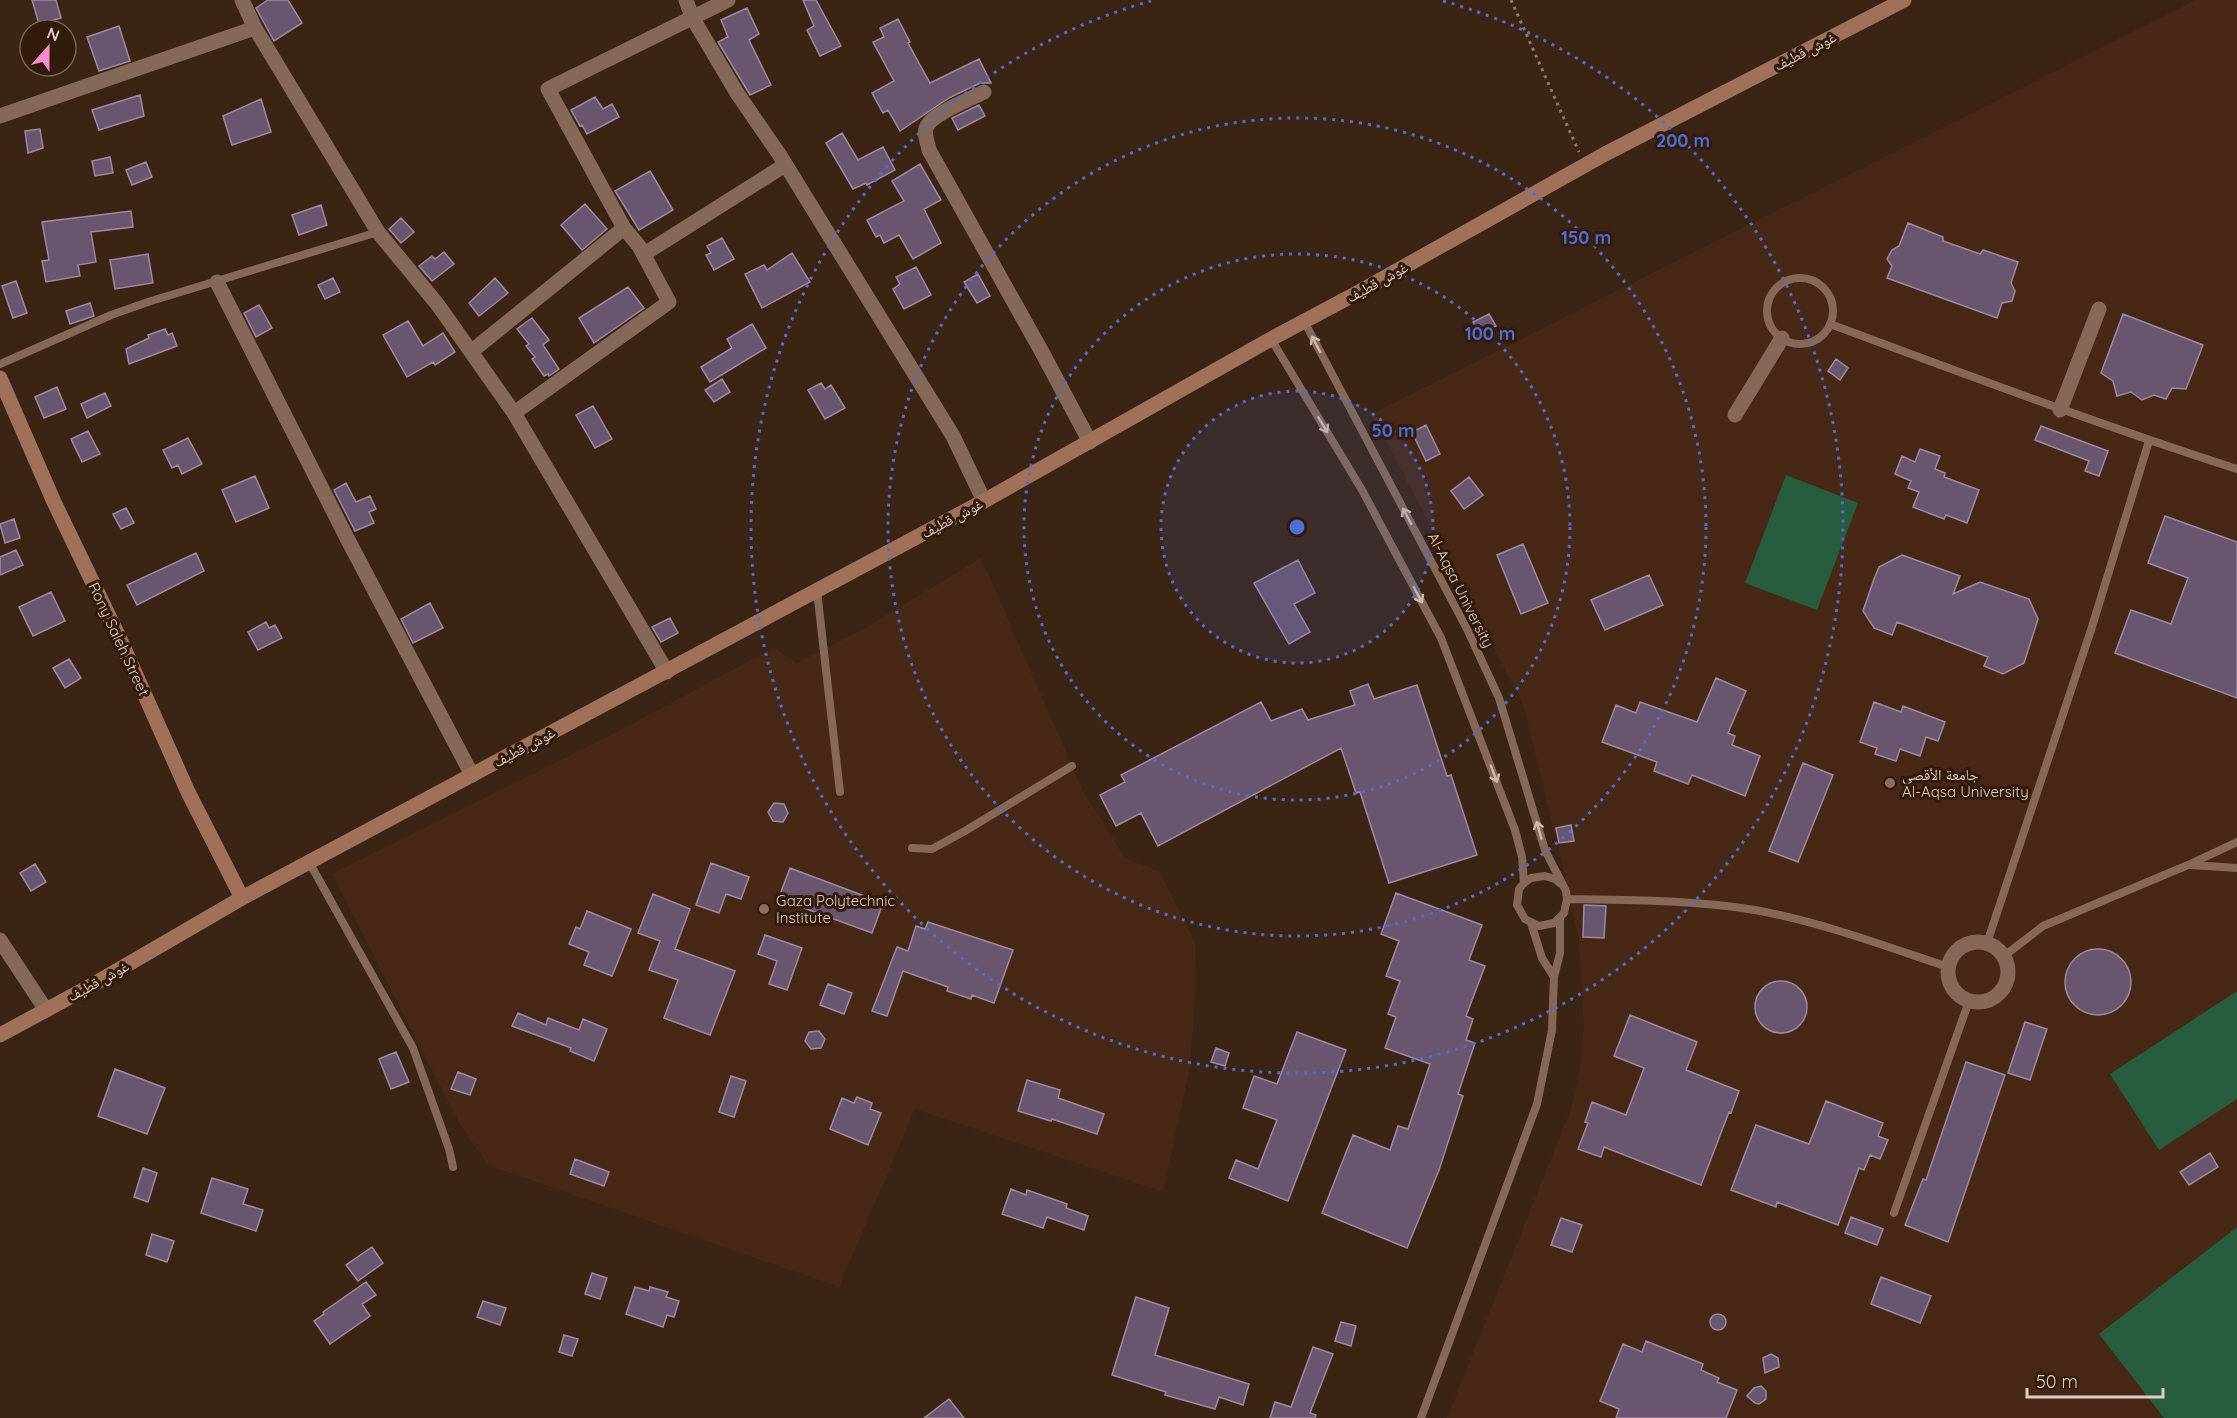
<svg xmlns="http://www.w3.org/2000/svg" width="2237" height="1418" font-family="Quicksand,'Noto Naskh Arabic',sans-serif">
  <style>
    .built { fill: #472816 }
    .green { fill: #275c3e }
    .building { fill: #69556d; stroke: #9e88a2; stroke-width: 1.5 }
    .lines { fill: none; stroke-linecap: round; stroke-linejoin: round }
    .path { stroke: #8c776b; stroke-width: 3; stroke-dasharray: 3 4.5; stroke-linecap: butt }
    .lane { stroke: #856858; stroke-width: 8 }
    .street { stroke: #856858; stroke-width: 15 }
    .secondary { stroke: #9f705a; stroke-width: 15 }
    .oneway { stroke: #cdbaaf }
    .ring { fill: none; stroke: #4e6ed3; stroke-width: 3; stroke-dasharray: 3 6 }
    .education-dot { fill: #8d6e63; stroke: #321a0c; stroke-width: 2 }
    .labels { text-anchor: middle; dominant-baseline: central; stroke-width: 6; stroke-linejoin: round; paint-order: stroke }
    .street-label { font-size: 15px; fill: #dfcec5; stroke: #321a0c }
    .poi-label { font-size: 15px; fill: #dfcec5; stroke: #321a0c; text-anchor: start }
    .centre { fill: #4e6ed3; stroke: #321a0c; stroke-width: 3 }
    .ring-label { font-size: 18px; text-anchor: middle; font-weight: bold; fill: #4e6ed3; stroke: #321a0c; stroke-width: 6; stroke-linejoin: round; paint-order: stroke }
  </style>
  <rect width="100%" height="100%" fill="#3c2415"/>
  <!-- built -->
  <path class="built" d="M2196,0H2237V1418H1447L1571,1109L1580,1069L1584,1027L1579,940L1562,862L1523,704L1372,414Z
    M981,558L1083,791L1125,858L1160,872L1195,943L1196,984L1190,1067L1163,1192L915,1109L839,1287L488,1165L461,1126L332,874L615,733L774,648L797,663L862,630Z"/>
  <!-- green -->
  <path class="green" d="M1786,475L1858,503L1817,610L1745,583Z
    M2237,991V1099L2159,1150L2110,1074Z
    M2237,1227V1418H2164L2099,1334Z"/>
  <!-- building -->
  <path class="building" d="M32,0H56L61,18L39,24Z
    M268,0H288L302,23L274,41L256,8Z
    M803,0H816L841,46L820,56L807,30L814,26Z
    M747,8L759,34L749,40L771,85L750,95L718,42L728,37L721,20Z
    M898,19L910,42L908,43L930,83L979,59L991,83H980L949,98L900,131L888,110L883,113L872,93L894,81L873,42L884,37L880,28Z
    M119,26L130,61L99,71L87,37Z
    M140,95L144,116L99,130L92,110Z
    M595,97L603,109L612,104L619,117L587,134L582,125L580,126L571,110Z
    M261,99L271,132L232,145L223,116Z
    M979,105L985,116L958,130L952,118Z
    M40,129L43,148L28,153L25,131Z
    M842,133L858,160L883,147L895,170L867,185L866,183L853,189L826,143Z
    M110,157L113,173L95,176L92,161Z
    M146,162L152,177L132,185L126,170Z
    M920,164L941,200L924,209L941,243L913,259L899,235L884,243L880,235L876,237L867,220L904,201L892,181Z
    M650,171L673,210L639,230L615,191Z
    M585,204L607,229L582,250L561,225Z
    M321,205L327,225L299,235L292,215Z
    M131,211L133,227L91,232L96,262L78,265L80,276L46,282L42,261L49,260L42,222Z
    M401,218L414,232L401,243L389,229Z
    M1908,223L1943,237V241L1980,254L1983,250L2018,262L2011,283L2015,291L2012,301L2002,303L1997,318L1887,278L1892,266L1887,259L1892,250L1899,246Z
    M722,238L734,259L714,270L706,255L711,253L707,246Z
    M444,252L454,264L432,281L419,266L432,256L435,259Z
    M792,253L810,282L762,308L745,274L764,265L767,270Z
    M148,254L153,283L115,289L110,260Z
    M916,267L931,295L904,309L893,289L900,284L896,277Z
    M978,274L990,296L977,303L964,282Z
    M333,278L340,292L325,299L318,285Z
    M495,278L508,293L479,316L469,303Z
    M16,281L27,313L13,318L2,286Z
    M628,287L644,308L594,343L579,318Z
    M90,303L94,316L70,324L66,311Z
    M259,305L272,328L256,337L244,313Z
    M1489,314L1496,326L1480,335L1473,322Z
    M2123,314L2203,345L2186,389L2172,388L2166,399L2154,395L2142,400L2131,392L2117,396L2113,381L2101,373Z
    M532,318L549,340L543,345L559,369L549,376L548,374L544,376L532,359L535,357L526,346L529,344L517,329Z
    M408,321L423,346L443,333L455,352L435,365L433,362L407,377L383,335Z
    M752,324L766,348L710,382L701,367L732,348L727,339Z
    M165,329L168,335L172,333L177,346L129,364L126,349L149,338L148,335Z
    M1836,359L1848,368L1840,380L1828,371Z
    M722,379L730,392L714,402L705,390Z
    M821,383L825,389L831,385L845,408L825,419L808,390Z
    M57,387L66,409L44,418L35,397Z
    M105,393L111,406L87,418L81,404Z
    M593,406L612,439L595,448L576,415Z
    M1426,425L1440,454L1426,461L1412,432Z
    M2041,426L2108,451L2099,476L2085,471L2089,461L2035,440Z
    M88,431L100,454L82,462L71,439Z
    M188,438L202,464L182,474L178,465L172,468L163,450Z
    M1920,449L1940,456L1935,469L1945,473L1944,477L1979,490L1967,523L1946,515L1944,519L1913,507L1919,492L1908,488L1911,481L1895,474L1902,456L1915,462Z
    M255,476L269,508L236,522L222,490Z
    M1469,477L1483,495L1464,509L1451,491Z
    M346,483L356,502L370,496L376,509L369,512L374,523L355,531L334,490Z
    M126,508L134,523L121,529L113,514Z
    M2165,516L2237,542V698L2115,653L2131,610L2171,624L2188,578L2148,563Z
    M14,519L20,538L5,543L0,524Z
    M1523,544L1548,603L1521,614L1497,555Z
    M16,550L23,565L0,575V557Z
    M196,553L204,571L137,605L127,585Z
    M1902,555L1960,576L1953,594L1980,582L2029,599L2038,619L2024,663L2003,674L1984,666L1988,657L1897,622L1892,635L1874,628L1863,611L1874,579L1879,567Z
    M1298,560L1315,593L1294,604L1310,632L1289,644L1254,583Z
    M1649,575L1663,605L1605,630L1591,600Z
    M51,592L65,621L33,636L19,607Z
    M430,603L443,628L413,643L401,619Z
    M670,618L678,633L661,642L652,627Z
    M266,622L269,628L275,625L282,638L258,650L248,632Z
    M69,659L81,678L65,688L53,668Z
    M1716,678L1746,691L1728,733L1735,736L1732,745L1760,756L1745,796L1692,775L1688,784L1654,771L1657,762L1602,742L1616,705L1636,713L1640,702L1697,722Z
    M1368,684L1374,699L1417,685L1447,776L1451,775L1477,855L1389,883L1360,792L1356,793L1341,748L1158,846L1141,813L1116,826L1100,795L1125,782L1121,775L1261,702L1271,721L1302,709L1308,720L1355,705L1350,691Z
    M1874,702L1901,712L1903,706L1945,722L1938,741L1926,737L1920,756L1900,749L1896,761L1875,754L1877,748L1860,742Z
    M1803,763L1833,775L1798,862L1769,851Z
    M774,803L784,804L788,813L783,822L773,821L768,812Z
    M1571,825L1574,841L1559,843L1556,828Z
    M711,863L749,877L741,899L726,894L719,913L696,905Z
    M35,864L46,882L31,891L20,873Z
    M790,868L883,903L872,933L796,905L797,903L779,897Z
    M1396,893L1482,925L1469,960L1485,966L1466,1016L1473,1019L1466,1040L1475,1043L1458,1094L1463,1096L1439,1170L1407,1248L1322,1213L1353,1135L1390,1150L1398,1126L1408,1129L1430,1064L1385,1048L1396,1017L1388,1014L1400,981L1386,976L1399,941L1381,934Z
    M653,894L690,909L675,949L735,971L710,1035L664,1018L678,980L649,970L660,941L638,933Z
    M1584,905L1606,906L1604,938L1583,937Z
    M587,911L631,929L612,976L584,965L589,952L569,944L576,927L580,929Z
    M928,922L1013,950L994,1003L972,995L971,999L947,991L948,987L903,971L887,1016L872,1011L897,947L908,951L916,926L925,929Z
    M765,935L802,948L787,990L769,984L777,961L758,954Z
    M2065 982a33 33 0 1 1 66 0a33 33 0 1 1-66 0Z
    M1755 1007a26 26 0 1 1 52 0a26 26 0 1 1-52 0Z
    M828,984L852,993L844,1014L820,1005Z
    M518,1013L546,1025L548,1018L579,1030L583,1019L607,1029L594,1061L570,1051L571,1048L512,1026Z
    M1630,1015L1697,1042L1686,1070L1739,1091L1731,1113L1729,1112L1701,1185L1604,1147L1601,1157L1578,1149L1588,1123L1585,1122L1592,1102L1626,1115L1644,1068L1614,1056Z
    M2025,1022L2047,1029L2030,1080L2008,1073Z
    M819,1031L825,1039L821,1048L811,1049L805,1041L809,1032Z
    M1297,1032L1346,1050L1288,1201L1229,1178L1236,1160L1258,1169L1277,1120L1243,1108L1254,1076L1277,1084Z
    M1216,1048L1229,1053L1225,1066L1211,1062Z
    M396,1052L409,1082L391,1089L379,1059Z
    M1966,1062L2005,1075L1948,1242L1905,1225L1923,1179L1926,1180Z
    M115,1069L165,1088L147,1134L98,1116Z
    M458,1072L476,1079L470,1095L451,1089Z
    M731,1076L746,1081L734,1117L719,1112Z
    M1027,1080L1060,1090L1058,1098L1104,1114L1097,1134L1052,1119L1051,1121L1018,1111Z
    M857,1097L872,1103L870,1109L881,1113L868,1145L830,1129L842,1098L854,1103Z
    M1826,1101L1883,1123L1878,1136L1888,1140L1880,1159L1870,1155L1864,1170L1859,1168L1838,1225L1777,1202L1776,1207L1731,1190L1756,1125L1809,1144Z
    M2210,1153L2218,1167L2189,1185L2180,1172Z
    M575,1159L609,1172L604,1186L570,1174Z
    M143,1168L157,1173L148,1202L134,1197Z
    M212,1178L248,1189L243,1204L263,1210L256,1231L201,1213Z
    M1011,1189L1026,1195L1027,1190L1067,1204L1066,1208L1088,1216L1084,1230L1047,1217L1043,1228L1002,1214Z
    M1851,1217L1883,1229L1877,1245L1845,1233Z
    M1561,1218L1582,1225L1572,1252L1551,1245Z
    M152,1234L174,1241L167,1262L146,1255Z
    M372,1247L383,1263L358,1281L346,1265Z
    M592,1273L607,1278L600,1299L585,1294Z
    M1881,1277L1931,1296L1920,1323L1871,1304Z
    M366,1282L376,1295L362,1304L370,1316L330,1344L314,1321L324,1314L323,1312Z
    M635,1287L649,1291L650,1287L668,1292L666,1297L679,1301L674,1317L667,1315L663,1327L626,1314Z
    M1136,1297L1169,1308L1155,1355L1249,1384L1243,1405L1219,1397L1215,1409L1165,1395L1166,1392L1112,1375Z
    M483,1301L506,1308L500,1325L477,1317Z
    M1710 1322a8 8 0 1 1 16 0a8 8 0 1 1-16 0Z
    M1341,1322L1356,1326L1351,1346L1335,1341Z
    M564,1335L578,1339L572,1356L559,1352Z
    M1646,1341L1703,1364L1701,1370L1719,1378L1717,1382L1737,1390L1726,1418H1616L1619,1409L1600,1401L1623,1344L1642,1352Z
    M1313,1347L1333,1354L1310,1413L1316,1415L1315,1418H1270L1275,1402L1291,1407Z
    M1771,1354L1778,1358L1779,1367L1765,1373L1763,1358Z
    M1761,1386L1766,1391V1399L1759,1404L1755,1403L1747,1396L1754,1388Z
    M949,1399L964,1418H924Z"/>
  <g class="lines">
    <!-- path -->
    <path class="path" d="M1511,0L1579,152"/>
    <!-- lane -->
    <path class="lane" d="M1767 311a33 33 0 1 1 66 0a33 33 0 1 1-66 0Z
      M1304,321L1468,631L1499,698L1545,850L1566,891L1567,899L1564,913L1554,923L1539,926L1525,919L1517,905L1519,889L1524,883L1531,878L1545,876L1555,879L1561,884
      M1830,324C1965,374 2100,425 2237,469
      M1271,339L1362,490L1441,638L1515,830L1522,857L1524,883
      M0,364L111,315L151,301L378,232
      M817,591L840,792
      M912,848L932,849L965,831L1072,766
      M309,862L413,1048L449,1149L453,1167
      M2190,865L2237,868
      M1567,899C1630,900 1693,900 1755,910C1821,922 1885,946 1948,967
      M1531,923L1542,958L1554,977
      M1987,943L2091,630L2149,441
      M2004,956L2043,926L2188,865L2237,842
      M1894,1213L1969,1001
      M1421,1418L1537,1104L1552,1030L1554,977L1560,953V919"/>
    <!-- street -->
    <path class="street" d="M242,0L255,28L378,232L438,305L514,413L667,672
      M686,0L692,17L737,93L779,154L953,436L984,501
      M984,92C970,99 934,113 927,126C923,133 928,143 929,150L1043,354L1090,442
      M0,116L255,28
      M644,254L785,165
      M217,282L348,540L472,775
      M472,351L624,228
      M2060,410L2099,309
      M514,413L669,302L639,246L624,228L548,89L728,0
      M1735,415L1782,338
      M0,940L46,1010
      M1948 972a30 30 0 1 1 60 0a30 30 0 1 1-60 0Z"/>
    <!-- secondary -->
    <path class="secondary" d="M0,378L54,502L119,637L188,792L242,898
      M0,1035L94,984L242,898L984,501L1271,339L1357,293L1605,154L1904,0"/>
  </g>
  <!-- one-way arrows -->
  <defs><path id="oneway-shaft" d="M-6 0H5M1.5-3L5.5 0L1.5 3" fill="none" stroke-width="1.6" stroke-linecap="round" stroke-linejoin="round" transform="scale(1.5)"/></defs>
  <g class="oneway">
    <use href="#oneway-shaft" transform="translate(1316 344) rotate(-118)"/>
    <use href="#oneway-shaft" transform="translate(1323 425) rotate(59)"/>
    <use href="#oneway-shaft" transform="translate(1407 516) rotate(-118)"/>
    <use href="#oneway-shaft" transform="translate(1418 595) rotate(62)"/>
    <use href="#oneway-shaft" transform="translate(1494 774) rotate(69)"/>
    <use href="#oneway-shaft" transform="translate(1539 830) rotate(-106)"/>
  </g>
  <!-- distance rings -->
  <circle cx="1297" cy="527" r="136" fill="#4e6ed3" fill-opacity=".12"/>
  <g class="ring">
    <circle cx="1297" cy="527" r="136"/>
    <circle cx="1297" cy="527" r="273"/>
    <circle cx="1297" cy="527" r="409"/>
    <path d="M1443 1A546 546 0 1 1 1151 1"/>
  </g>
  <!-- markers -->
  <g class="education-dot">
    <circle cx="1890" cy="783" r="6"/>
    <circle cx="764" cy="909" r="6"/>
  </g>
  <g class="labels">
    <!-- street labels -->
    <g class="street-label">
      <text transform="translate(1805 51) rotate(-27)">غوش قطيف</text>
      <text transform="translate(1377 282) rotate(-29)">غوش قطيف</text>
      <text transform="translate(952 518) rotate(-28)">غوش قطيف</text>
      <text transform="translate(1461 590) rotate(63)">Al-Aqsa University</text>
      <text transform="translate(119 639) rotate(65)">Rony Saleh Street</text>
      <text transform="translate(524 747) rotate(-28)">غوش قطيف</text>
      <text transform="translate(98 981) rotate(-29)">غوش قطيف</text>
    </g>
    <!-- poi labels -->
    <g class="poi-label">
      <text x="1902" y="774">جامعة الأقصى<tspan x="1902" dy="17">Al-Aqsa University</tspan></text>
      <text x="776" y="900">Gaza Polytechnic<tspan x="776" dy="17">Institute</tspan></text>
    </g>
  </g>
  <circle cx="1297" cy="527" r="9" class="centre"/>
  <g class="ring-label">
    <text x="1683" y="147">200 m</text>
    <text x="1586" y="244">150 m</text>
    <text x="1490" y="340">100 m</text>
    <text x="1393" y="437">50 m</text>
  </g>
  <!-- north arrow -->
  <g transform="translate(48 48) rotate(21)"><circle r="28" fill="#321a0c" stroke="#776256" stroke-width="1.5"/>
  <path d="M0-4.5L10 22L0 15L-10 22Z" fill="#f98fca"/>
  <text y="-9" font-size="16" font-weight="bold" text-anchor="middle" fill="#dfcec5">N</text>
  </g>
  <!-- scale -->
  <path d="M2027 1388v9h136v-9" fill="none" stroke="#dfcec5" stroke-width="3"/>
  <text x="2036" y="1388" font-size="18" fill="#dfcec5" stroke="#321a0c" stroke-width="4.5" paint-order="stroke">50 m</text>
</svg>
